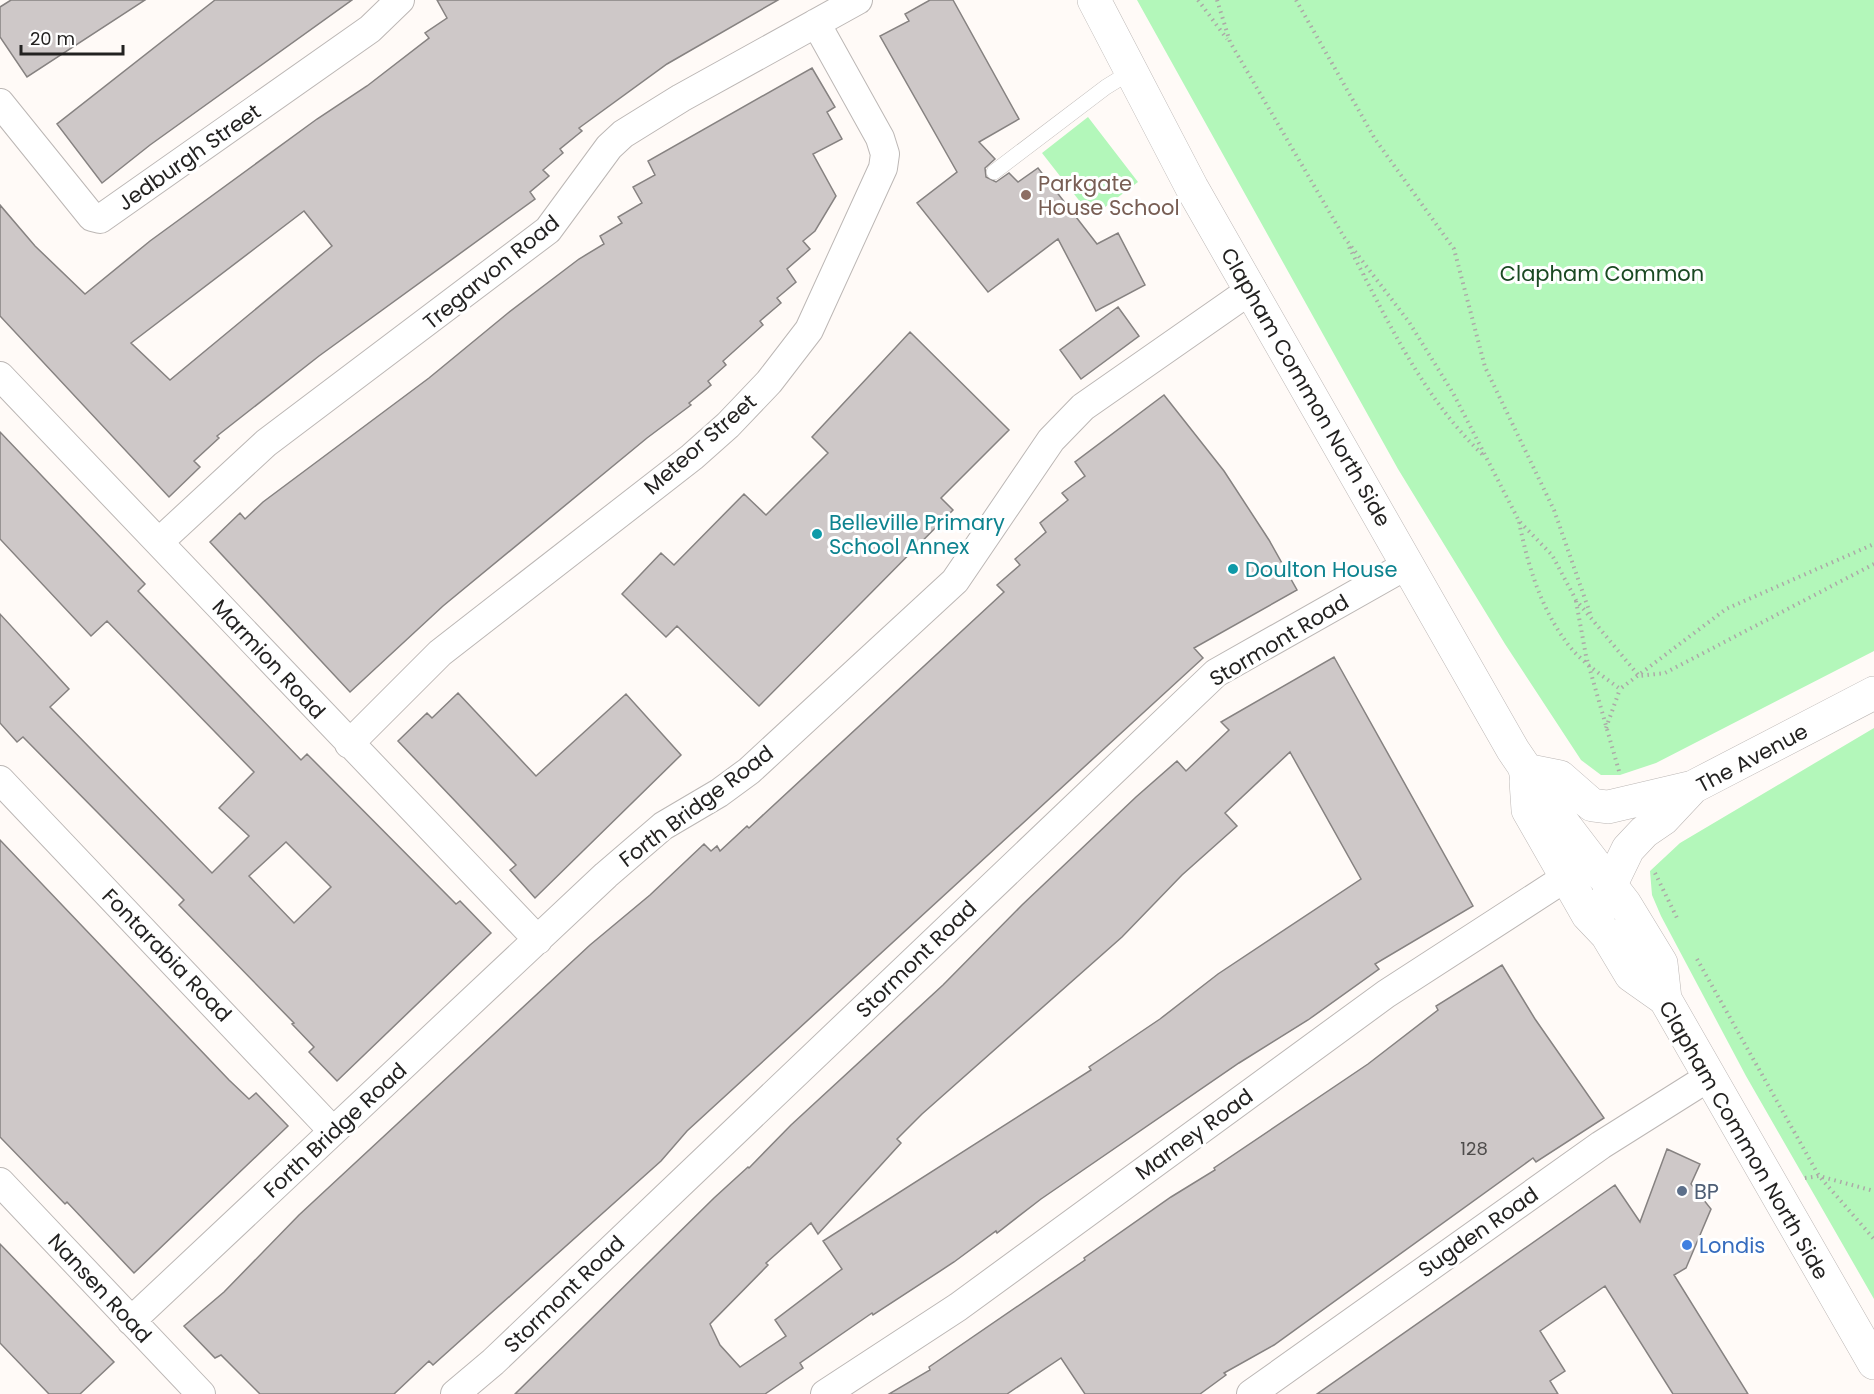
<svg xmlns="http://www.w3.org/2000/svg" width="1874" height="1394" font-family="Poppins,sans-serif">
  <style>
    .green { fill: #b3f7ba }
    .building { fill: #cec8c8; stroke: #868281; stroke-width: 1.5; fill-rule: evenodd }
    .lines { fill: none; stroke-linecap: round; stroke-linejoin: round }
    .service-casing { stroke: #bcb7b5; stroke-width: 16 }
    .minor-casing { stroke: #bcb7b5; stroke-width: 30 }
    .trunk-casing { stroke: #bcb7b5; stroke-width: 34 }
    .path { stroke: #aca9a7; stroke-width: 4; stroke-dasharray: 1.5 4.5; stroke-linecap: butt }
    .service { stroke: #fff; stroke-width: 15 }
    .minor { stroke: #fff; stroke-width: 28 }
    .trunk { stroke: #fff; stroke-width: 33 }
    .education-dot { fill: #8d6e63; stroke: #fff; stroke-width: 2 }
    .culture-dot { fill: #0f9aa8; stroke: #fff; stroke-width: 2 }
    .service-dot { fill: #5c6f8a; stroke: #fff; stroke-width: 2 }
    .shop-dot { fill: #3f7fe0; stroke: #fff; stroke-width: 2 }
    .labels { text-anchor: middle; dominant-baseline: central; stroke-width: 6; stroke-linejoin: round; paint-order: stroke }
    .number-label { font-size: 18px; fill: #4e4c4b }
    .street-label { font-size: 21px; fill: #232221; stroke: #fff }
    .education-label { font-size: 21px; fill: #785e54; stroke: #fff; text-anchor: start }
    .park-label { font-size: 21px; fill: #1a4922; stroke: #fff }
    .culture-label { font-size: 21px; fill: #0d838f; stroke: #fff; text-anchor: start }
    .service-label { font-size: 21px; fill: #4e5e75; stroke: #fff; text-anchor: start }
    .shop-label { font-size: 21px; fill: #366cbe; stroke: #fff; text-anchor: start }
  </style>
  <rect width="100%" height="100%" fill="#fffaf7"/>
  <!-- green -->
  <path class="green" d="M1137,0H1874V651L1656,763L1620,775H1601L1581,760L1505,644L1398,469Z
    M1088,117L1138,182L1092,217L1042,153Z
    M1874,728V1299L1746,1076L1661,916L1652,895L1650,871L1680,843Z"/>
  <!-- building -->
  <path class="building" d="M11,0H145L27,77L0,37V7Z
    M215,0H352L150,145L102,183L57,124Z
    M437,0H778L667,64L579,128L582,131L560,149L563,153L543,170L549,176L530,192L535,199L319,356L217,436L219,438L194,461L200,467L169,497L0,316V205L35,246L85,294L150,241L317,119L367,86L429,38L425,33L447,18ZM304,211L332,246L170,380L131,343Z
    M930,0H953L1019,119L979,142L995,159L985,168L986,177L996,182L1009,173L1018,182L1038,168L1097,244L1118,233L1145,285L1096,311L1058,239L988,292L917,203L957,172L880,36L909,21L905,14Z
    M812,68L835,107L827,112L842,139L813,154L836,196L815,231L803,241L810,249L787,269L796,282L777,298L781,303L760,321L763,325L723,361L726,365L708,381L711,385L689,403L691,405L647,438L443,606L350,692L210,542L240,513L245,519L263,502L429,378L508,313L579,259L604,244L600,236L622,223L618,217L642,203L633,187L655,175L648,161Z
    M1118,307L1139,336L1081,379L1060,350Z
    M910,332L1009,430L941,498L953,510L759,706L677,626L666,637L622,594L661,553L674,565L744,494L766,515L828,453L812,437Z
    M1164,395L1224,471L1269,540L1297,590L1194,648L1203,658L687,1131L661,1161L433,1365L429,1361L394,1394H260L221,1355L215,1358L184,1326L224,1292L299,1215L590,945L650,895L704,844L711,851L717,846L720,851L747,826L749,828L1004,592L997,585L1020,565L1015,559L1046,532L1040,523L1068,500L1062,493L1085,476L1075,462Z
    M0,432L145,584L138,591L301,760L307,754L456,904L460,901L491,933L337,1081L309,1052L314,1047L292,1024L294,1023L179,905L184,900L23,737L17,742L0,723V614L69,689L50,707L212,873L249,836L219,808L254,772L107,621L91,636L0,539ZM286,842L331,887L294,923L249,876Z
    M1334,657L1473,906L1375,964L1379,969L1308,1020L1239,1063L1041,1199L997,1233L996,1231L954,1262L873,1315L872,1313L800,1363L803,1368L765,1394H515L714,1198L748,1167L749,1168L791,1125L943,985L1022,905L1136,797L1177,761L1186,771L1229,730L1221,722ZM1290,752L1361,879L1218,974L1160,1019L1089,1067L1091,1070L823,1241L842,1269L775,1320L786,1336L740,1367L720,1345L710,1324L768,1265L766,1263L811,1223L818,1234L901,1143L897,1139L922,1114L1122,937L1182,875L1237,826L1225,813Z
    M458,693L536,776L626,694L681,755L535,898L510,870L516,865L398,741L427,713L432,718Z
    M0,840L229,1080L249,1099L256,1093L288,1126L134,1273L67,1202L65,1204L0,1137Z
    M1502,965L1535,1019L1604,1118L1536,1162L1533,1158L1274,1345L1224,1373L1226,1375L1200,1394H1085L1061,1358L1007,1394H889L930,1370L929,1367L1085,1260L1084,1258L1171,1197L1215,1170L1214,1168L1368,1064L1438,1010L1436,1006Z
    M1667,1149L1700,1164L1691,1184L1711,1209L1686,1268L1674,1275L1748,1394H1673L1605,1286L1540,1331L1565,1371L1550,1381L1558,1394H1317L1615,1185L1640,1222Z
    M0,1244L114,1362L80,1394H49L0,1343Z"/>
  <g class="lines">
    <defs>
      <path id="service" d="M994,172L1106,87L1132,71"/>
      <path id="minor" d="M0,103L92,217L100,219L370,29L400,0
        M0,376L538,940
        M159,542L266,443L548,230L609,147L623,134L681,98L858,0
        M349,744L440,653L692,457L728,425L769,382L809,330L883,168L885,154L880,138L816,23
        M0,780L333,1131
        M0,1182L201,1394
        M131,1321L606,875L663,826L719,793L749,771L955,581L1051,440L1083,407L1252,289
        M455,1394L493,1362L1216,673L1407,565
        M825,1394L958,1307L1386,994L1565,878
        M1251,1394L1601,1145L1709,1077"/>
      <path id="trunk" d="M1094,0L1192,188L1513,750L1560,819L1625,904L1661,963L1665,999
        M1525,770L1560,777L1592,805L1608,807L1693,787
        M1526,781L1528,810L1588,915L1607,935L1631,975L1665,999L1874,1363
        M1607,904L1611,884L1628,849L1644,832L1663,819L1693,787L1874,693"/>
    </defs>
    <!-- service casing -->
    <use href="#service" class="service-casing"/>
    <!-- minor casing -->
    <use href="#minor" class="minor-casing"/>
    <!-- trunk casing -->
    <use href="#trunk" class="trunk-casing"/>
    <!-- path -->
    <path class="path" d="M1198,0L1227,39
      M1217,0L1230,42L1344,237L1409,322L1453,393L1519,521L1552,555L1576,600L1639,676L1665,673L1874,564
      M1296,0L1375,139L1454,249L1485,367L1554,510L1591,616
      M1349,247C1388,321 1423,398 1484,456
      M1519,522C1528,566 1541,610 1570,647C1583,663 1603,676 1620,689L1726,609L1874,544
      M1576,601L1586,656L1619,771
      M1606,728L1620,689
      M1655,873L1678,920
      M1697,959L1819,1176L1874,1239
      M1805,1178L1819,1176L1874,1191"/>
    <!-- service -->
    <use href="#service" class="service"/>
    <!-- minor -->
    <use href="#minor" class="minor"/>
    <!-- trunk -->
    <use href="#trunk" class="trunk"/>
  </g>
  <!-- markers -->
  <circle class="education-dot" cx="1026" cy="195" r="6"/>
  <g class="culture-dot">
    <circle cx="817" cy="534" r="6"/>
    <circle cx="1233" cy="569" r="6"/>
  </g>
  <circle class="service-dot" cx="1682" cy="1191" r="6"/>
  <circle class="shop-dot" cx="1687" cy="1245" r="6"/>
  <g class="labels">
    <!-- number labels -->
    <g class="number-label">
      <text x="1474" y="1148">128</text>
    </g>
    <!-- street labels -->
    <g class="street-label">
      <text transform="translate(189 157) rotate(-35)">Jedburgh Street</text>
      <text transform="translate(491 272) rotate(-39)">Tregarvon Road</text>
      <text transform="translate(1306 387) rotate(60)">Clapham Common North Side</text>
      <text transform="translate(700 444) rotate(-41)">Meteor Street</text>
      <text transform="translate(1279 640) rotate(-31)">Stormont Road</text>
      <text transform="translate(269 659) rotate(47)">Marmion Road</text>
      <text transform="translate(1752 758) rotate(-28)">The Avenue</text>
      <text transform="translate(696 806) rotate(-37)">Forth Bridge Road</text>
      <text transform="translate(167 955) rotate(46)">Fontarabia Road</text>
      <text transform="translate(916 959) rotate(-44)">Stormont Road</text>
      <text transform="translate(335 1130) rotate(-43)">Forth Bridge Road</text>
      <text transform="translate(1194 1134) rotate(-36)">Marney Road</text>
      <text transform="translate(1744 1140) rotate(60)">Clapham Common North Side</text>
      <text transform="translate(1478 1232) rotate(-35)">Sugden Road</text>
      <text transform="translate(100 1288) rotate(47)">Nansen Road</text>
      <text transform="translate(564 1294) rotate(-44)">Stormont Road</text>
    </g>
    <!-- education labels -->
    <g class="education-label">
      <text x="1038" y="183">Parkgate<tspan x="1038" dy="24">House School</tspan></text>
    </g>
    <!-- park labels -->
    <g class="park-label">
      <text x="1602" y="273">Clapham Common</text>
    </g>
    <!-- culture labels -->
    <g class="culture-label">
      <text x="829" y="522">Belleville Primary<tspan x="829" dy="24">School Annex</tspan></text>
      <text x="1245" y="569">Doulton House</text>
    </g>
    <!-- service labels -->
    <g class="service-label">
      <text x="1694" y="1191">BP</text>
    </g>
    <!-- shop labels -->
    <g class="shop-label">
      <text x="1699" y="1245">Londis</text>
    </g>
  </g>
  <!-- scale -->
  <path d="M21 45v9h102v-9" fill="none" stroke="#232221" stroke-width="3"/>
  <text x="30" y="45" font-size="18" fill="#232221" stroke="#ffffff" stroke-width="4.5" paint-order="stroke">20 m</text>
</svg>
